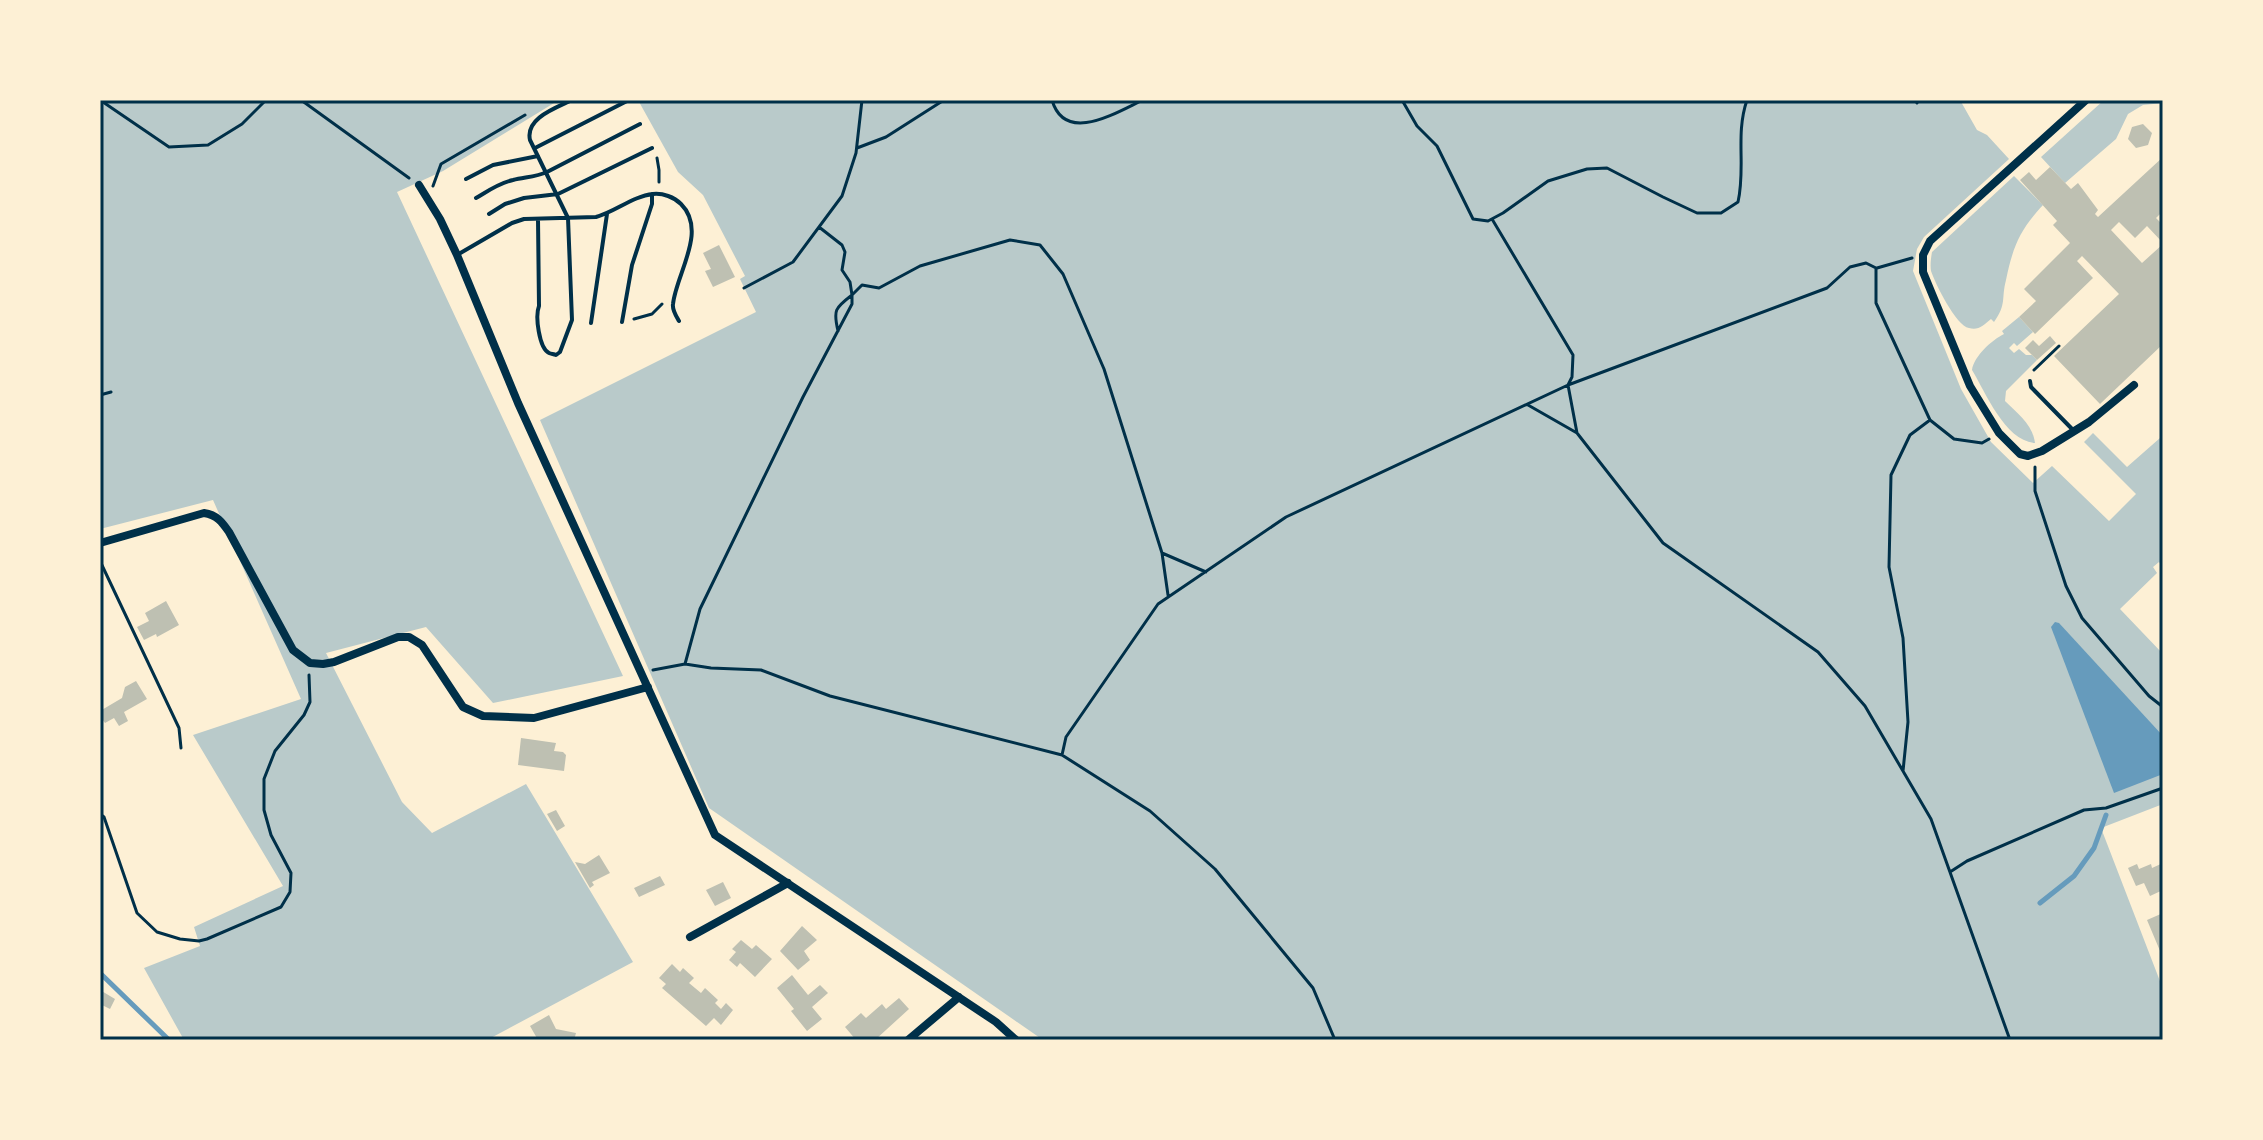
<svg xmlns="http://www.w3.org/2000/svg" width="2263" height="1140" font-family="'Archivo Narrow',sans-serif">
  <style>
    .green { fill: #b9caca }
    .water { fill: #669bbc }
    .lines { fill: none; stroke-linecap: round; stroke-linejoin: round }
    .stream { stroke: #669bbc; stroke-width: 5 }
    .building { fill: #bec0b2 }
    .path { stroke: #003049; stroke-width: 3 }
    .service { stroke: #003049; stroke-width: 4 }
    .minor { stroke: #003049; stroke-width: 8 }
    .neatline { fill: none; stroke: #003049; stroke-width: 3 }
  </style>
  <rect width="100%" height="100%" fill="#fdf0d5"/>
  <!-- green -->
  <path class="green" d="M100,100H559L443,171L397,192L623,676L493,703L426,627L326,653L402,802L432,833L526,784L633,962L487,1040H184L144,968L200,946L194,927L283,886L193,735L301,699L213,500L100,529Z
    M638,100H1960L1977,130L1987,135L2009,159L1924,237L1917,249L1913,271L1961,389L1991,442L2033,483L2052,466L2109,521L2136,494L2084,442L2093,433L2127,467L2160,438L2163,441V567L2159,562L2153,567L2157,573L2120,609L2163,654V804L2101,828L2163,989V1040H1043L709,808L540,420L756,312L740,279L745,276L703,195L678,172Z
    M2104,100H2163V103L2143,105L2128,114L2116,139L2065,183L2041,157Z
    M2014,176L2043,205C2020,230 2013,246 2006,280C2001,299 2007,304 1994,322L1991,319C1984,325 1978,331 1969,328C1956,326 1935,283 1931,271C1930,265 1931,258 1932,252Z
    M2019,317L2033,332L2017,346L2014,343L2009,348L2014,353L2019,349L2026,355H2032L2037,360L2006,391L2005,401C2018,414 2033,425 2035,443C2005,441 1986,393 1972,370C1974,356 1992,340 2004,334L2002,331Z"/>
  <!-- water -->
  <path class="water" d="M2055,622L2059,623L2163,736V774L2114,793L2051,627Z"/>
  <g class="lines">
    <!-- stream -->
    <path class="stream" d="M2040,903L2074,876L2094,848L2106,815
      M100,973L169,1040"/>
  </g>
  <!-- building -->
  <path class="building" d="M2143,124L2152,133L2148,145L2136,148L2128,139L2132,127Z
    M2163,157V211L2156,218L2163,225V243L2147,226L2135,238L2119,222L2111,230L2142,263L2163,244V344L2100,404L2054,356L2119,294L2082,256L2077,261L2093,278L2035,334L2019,317L2036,301L2024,289L2070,243L2053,225L2057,221L2020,180L2029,172L2036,180L2050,167L2071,189L2078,183L2098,210L2095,214L2098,217Z
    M719,245L735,277L713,287L705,271L711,269L703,253Z
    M2050,336L2056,343L2037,360L2025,348L2033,340L2039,346Z
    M166,601L179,625L157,637L156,634L144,640L137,627L149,621L145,613Z
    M136,681L147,699L124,712L128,721L119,726L114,718L105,723L100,716V711L122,698L125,687Z
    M521,738L556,743L554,751L563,752L566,755L564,771L518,765Z
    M556,810L565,826L557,831L547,814Z
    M599,855L610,873L592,882L594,885L590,888L575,862L585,864Z
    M2163,863V890L2150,896L2144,883L2136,886L2128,868L2137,864L2139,869L2151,864L2152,868Z
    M660,876L665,885L639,897L634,888Z
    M723,882L731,898L715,906L706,890Z
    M2163,913V958L2147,920Z
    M802,926L817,940L804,951L810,960L798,970L780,951Z
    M741,940L752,949L756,945L772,959L755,977L740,963L737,967L729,960L736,952L732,949Z
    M672,964L680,972L683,968L694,978L689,983L701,993L705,988L718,1000L715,1003L721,1009L726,1003L733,1010L721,1025L714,1018L706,1026L662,988L666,984L659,978Z
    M792,975L808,995L820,985L828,993L812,1007L822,1019L807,1031L791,1011L794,1009L777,988Z
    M100,990L115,999L110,1009L100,1004Z
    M899,998L909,1009L875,1040H856L845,1027L861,1013L866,1018L882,1004L886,1009Z
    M549,1015L556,1029L576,1033L574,1040H538L530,1026Z"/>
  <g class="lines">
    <!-- path -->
    <path class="path" d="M100,100L169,147L208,145L242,124L266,100
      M301,100L409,178
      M1052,100C1065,145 1117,112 1143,100
      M1402,100L1417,126L1437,146L1473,219L1488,221L1503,213L1548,181L1587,169L1607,168L1663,197L1697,213H1721L1738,202C1746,167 1735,135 1747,100
      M1917,103L1918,100
      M857,148L886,137L944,100
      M657,158L659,170V182
      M433,186L441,164L525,115
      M1492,219L1573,355L1572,377L1568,385L1577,433L1663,543L1818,652L1865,706L1931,819L2010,1040
      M819,227L842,245L845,252L842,270L850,282L852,295C835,308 833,310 838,331
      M1877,268L1912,258
      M744,288L793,262L842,196L856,153L862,100
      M634,319L652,314L662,304
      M2034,370L2059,346
      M100,395L111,392
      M1528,405L1577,433
      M2035,467V491L2066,586L2082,618L2149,696L2163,707
      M1162,553L1206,572
      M100,561L179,728L181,748
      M685,664L700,609L803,397L852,304V295L862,285L879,288L920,266L1010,240L1040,245L1063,274L1104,369L1162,553L1168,595
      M653,670L685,664L711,668L761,670L830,696L1062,755L1150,811L1215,869L1313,988L1335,1040
      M1062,755L1066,737L1158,604L1286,517L1568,385L1827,288L1850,267L1866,263L1876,268V303L1930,420L1954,439L1982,443L1989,439
      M1903,771L1908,722L1903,638L1889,567L1891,475L1910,435L1930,420
      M100,814L104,817L137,913L157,932L180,939L199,941L207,939L281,907L290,892L291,873L271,835L264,810V779L275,751L304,715L310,702L309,675
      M1950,872L1967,861L2084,810L2106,808L2163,788"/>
    <!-- service -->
    <path class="service" d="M535,148L629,100
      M466,179L493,165L538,156
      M476,198C488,191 499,183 513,180C525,177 536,177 547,172L640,124
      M489,214L505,204L524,198L558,194L652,148
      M538,219L539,306C535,316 539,348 549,353C551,354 554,354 556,355L560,352L572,320L568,218L530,140C525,118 556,108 572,100
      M457,255L512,223L524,219L596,217C615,212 633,196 653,194C663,193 674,197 681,204C708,231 676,274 673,304C672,310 676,316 679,321
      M622,322L632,265L652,204V194
      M591,323L607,214
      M2030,381L2031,387L2074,431"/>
    <!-- minor -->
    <path class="minor" d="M2086,100L1930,241L1923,255V272L1970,386L1999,433L2020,454L2028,456L2042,451L2089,422L2134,385
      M419,185L440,219L457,255L518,403L715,835L996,1022L1016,1040
      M100,543L204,513C217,515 222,522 229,532L293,650L310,663L323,664L334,662L398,637H409L422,645L463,707L483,716L534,718L648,687
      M690,937L788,883
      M908,1040L959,997"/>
  </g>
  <!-- border -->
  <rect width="2263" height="1140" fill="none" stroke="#fdf0d5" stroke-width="204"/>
  <rect x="102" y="102" width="2059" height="936" class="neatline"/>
</svg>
